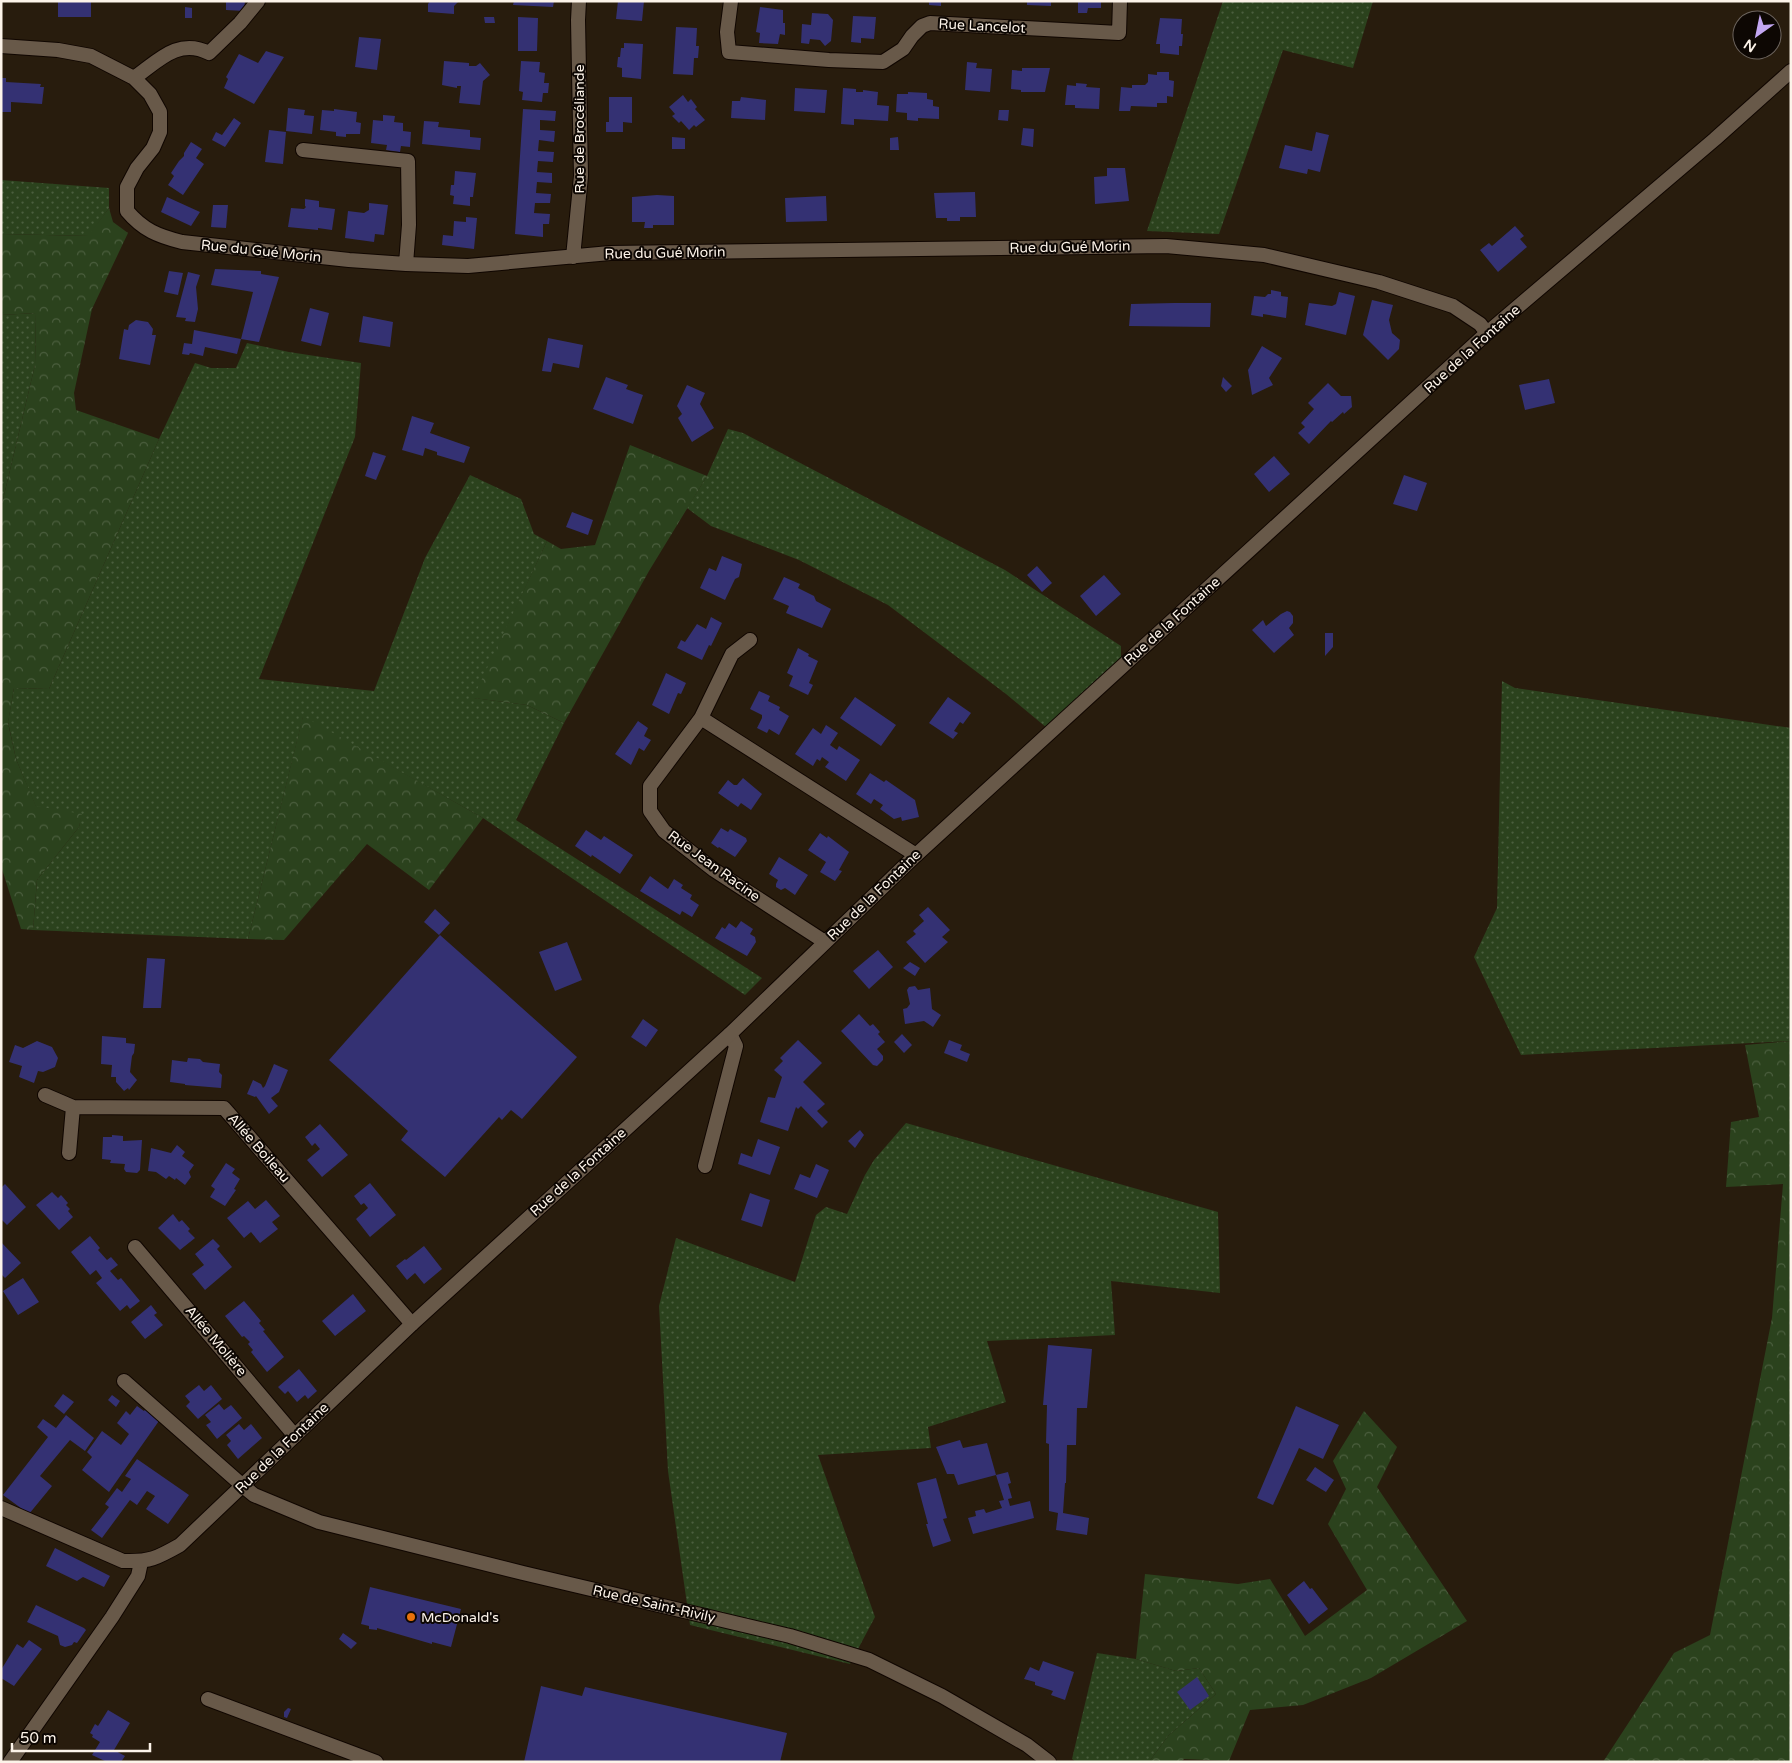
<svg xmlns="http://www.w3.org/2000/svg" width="1792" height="1763" font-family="'Varela Round',sans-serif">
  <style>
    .grass { fill: url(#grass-dots) }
    .forest { fill: url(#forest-crowns) }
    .building { fill: #343173 }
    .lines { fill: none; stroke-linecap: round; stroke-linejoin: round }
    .minor-casing { stroke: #100600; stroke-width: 16 }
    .tertiary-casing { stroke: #100600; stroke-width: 16 }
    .minor { stroke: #685949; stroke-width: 14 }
    .tertiary { stroke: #685949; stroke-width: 14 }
    .food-dot { fill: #e8710a; stroke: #0d0703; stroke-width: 2 }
    .labels { text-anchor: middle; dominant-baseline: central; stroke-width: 4; stroke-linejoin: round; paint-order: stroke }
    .street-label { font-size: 14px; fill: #fcf3e9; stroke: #0d0703 }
    .poi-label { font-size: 14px; fill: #fcf3e9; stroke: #0d0703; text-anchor: start }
  </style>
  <defs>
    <pattern id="grass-dots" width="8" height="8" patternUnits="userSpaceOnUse" patternTransform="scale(1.25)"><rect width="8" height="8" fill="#2b421d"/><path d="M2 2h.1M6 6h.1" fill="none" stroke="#4b5e3e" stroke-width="1.8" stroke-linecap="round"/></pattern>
    <pattern id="forest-crowns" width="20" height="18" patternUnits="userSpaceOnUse" patternTransform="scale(1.25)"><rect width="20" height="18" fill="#2b421d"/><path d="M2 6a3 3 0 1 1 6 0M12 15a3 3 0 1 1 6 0" fill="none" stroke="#4b5e3e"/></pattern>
  </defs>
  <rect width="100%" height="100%" fill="#281c0d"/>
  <!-- grass -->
  <path class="grass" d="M1223,1H1373L1353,68L1283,50L1219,234L1147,231Z
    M1,180L109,188V208L89,236L1,234Z
    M36,313L35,365L1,508V315Z
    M247,343L289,352L361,363L355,437L259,679L374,691L425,558L470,475L521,499L534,534L547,541L474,698L527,705L564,723L516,820L762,978L745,995L483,818L303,717L248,939L33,930L37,880L79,827L81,815L36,807L16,759L8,722L14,688L49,689L159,439L195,363L211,368H236Z
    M728,429L743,433L1005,570L1121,646V658L1047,728L1006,694L888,605L799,560L711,526L687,508L707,476Z
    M1502,681L1515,688L1791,728V1041L1521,1055L1474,957L1497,908Z
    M906,1123L1218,1212L1220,1293L1111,1281L1115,1335L987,1341L1006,1402L928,1427L931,1448L818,1455L875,1617L850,1664L690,1625L668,1471L659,1306L676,1238L795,1282L816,1215L826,1207L847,1214L865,1175L874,1160Z
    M1097,1653L1136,1659L1176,1671L1199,1668L1216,1694L1168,1736L1149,1762H1076L1072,1759Z"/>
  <!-- forest -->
  <path class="forest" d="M109,208L113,222L128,233L92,309L74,393L76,410L159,439L49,689L14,688L8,723L16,759L36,806L82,814L79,827L37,880L33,930L21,929L1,866V508L35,365L36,313L1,315V234L88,236Z
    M630,445L707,476L649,571L564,723L527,705L473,698L547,541L561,549L595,545Z
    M303,716L483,818L429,890L367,844L284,940L248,939Z
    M1791,1041V1762H1603L1674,1653L1710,1635L1772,1318L1783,1184L1726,1187L1731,1122L1759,1117L1745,1045Z
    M1364,1411L1397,1447L1377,1487L1467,1621L1371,1678L1303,1705L1250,1710L1229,1761L1184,1759L1181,1762H1149L1168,1736L1216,1694L1199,1668L1176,1671L1136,1659L1145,1574L1238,1584L1270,1579L1305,1636L1367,1590L1328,1524L1346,1489L1333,1461Z"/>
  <!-- building -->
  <path class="building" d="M58,1H91V17H58Z
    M226,1H245L244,11L226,10Z
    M430,1H459L454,6V14L428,12V4Z
    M514,1H554L553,7L513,5Z
    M618,1H644L642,21L616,19Z
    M929,1H941V6L929,5Z
    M1027,1H1051V6L1027,5Z
    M1078,1H1101V8H1088L1087,13H1078Z
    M185,7L192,8V18H185Z
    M760,7L783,10V23H785V35L780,34L778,44L759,43L760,33L756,32Z
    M812,13L828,14L833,20L831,41L825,46L820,40L810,39L809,44L801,43L802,24L811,25Z
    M853,16L876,17L874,39L861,38V43L851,42Z
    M484,17H494L495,23H485Z
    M518,17L538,18L537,51H518Z
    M1160,18L1182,19L1181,34H1183L1182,46H1179V55L1160,53V44H1156Z
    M676,27L697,28L696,46H699L698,58H694L693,75L673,74Z
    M359,37L381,39L377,70L355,67Z
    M624,43L643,44L641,79L622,77V68L617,67L618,57H620L621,48H624Z
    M266,51L284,57L254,104L224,88L228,79L226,77L239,54L258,63Z
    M444,61L469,63V66H476L480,63L490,75L483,81L480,105L459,103L461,86H457V88L442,85Z
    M521,61L540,62L539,72L545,73L544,83H549L548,93H543L542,102L522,100L523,92L519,91Z
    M967,62L977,63L976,68L992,69L990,92L965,90Z
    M1022,68H1050L1045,92H1021V90L1011,89L1012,70L1022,71Z
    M1157,72H1169V80L1174,81L1173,97L1167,96V103H1157V107L1131,106L1130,111H1119L1121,87L1132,88V85H1145L1148,82V74L1157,75Z
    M1,78H6V82L41,84L40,87H44L42,104L11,102V112H1Z
    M1076,83L1087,84L1086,87L1100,88L1099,109L1075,108V105H1065L1067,85L1076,86Z
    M795,88L827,90L825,113L794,111Z
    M843,88L856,89V92H863V90L878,92L877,105L889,106L888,121L854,119V125L841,124Z
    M908,92L927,93V99L933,100V106L939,107V119L918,118V121L907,120V113L896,112L897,94H908Z
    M683,95L688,102L691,99L697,107L695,109L705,120L696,127L694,125L689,130L681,121L679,123L672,116L675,114L669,107Z
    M609,97H632V123L623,122V132H606V122H609Z
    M741,97L766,100L765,120L731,118L732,101H740Z
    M288,108L305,110L304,115L314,116L312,134L286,131Z
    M334,109L357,112L356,122L361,123L360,134H346V137L336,136V132L320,130L322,110L334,111Z
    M523,109L556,111L555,121L540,120V130L555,131L554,142L539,140L538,151L554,152L553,162L538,161L537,172L552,173V183L537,182L536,193L551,194L550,203H535L534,213L550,214L549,224H543V237L515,234Z
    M999,110H1009L1008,121L998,120Z
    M383,115L395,116L394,122L403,123V131L411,132L410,147L401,146L400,152L386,150L387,145L371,143L373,120L383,121Z
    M234,118L241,123L225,147L212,140L216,132L222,135Z
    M424,121L439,122L438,127L470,130V137L481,138L480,150L422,144Z
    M1023,128L1034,129L1033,147L1021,145Z
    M269,130L286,132L283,164L265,162Z
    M1316,132L1329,135L1320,172L1308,169L1307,174L1279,168L1285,145L1312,151Z
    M672,137L685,138V149H672Z
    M898,137L899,150H890V138Z
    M191,142L202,149L196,158L204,164L183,195L168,185L174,176L171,173L179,161L184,156V153Z
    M1107,168H1125L1129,201L1095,204L1094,177L1107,176Z
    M455,171L476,173L473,197H470V206L453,204L454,196L450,195L451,185H454Z
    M975,192L976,217H960V221H947V218H936L934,193Z
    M657,195L674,196V225H653V228H644L645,222H632V197Z
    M826,196L827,221L786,222L785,198Z
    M167,197L200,212L191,226L161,212Z
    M305,199L319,201V207L335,209L332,230L318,228V230L288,227L291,208L304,209L306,207L305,206Z
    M369,203L388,205L384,235L375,234L374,242L345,238L348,211L364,213L369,210Z
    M213,205H228L226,228L211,227Z
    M466,217L477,218L474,249L442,245L443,235L453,236L454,221L466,222Z
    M1515,226L1524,236L1520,239L1527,247L1498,272L1480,250L1489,243L1492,246Z
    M215,269L261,271V274L279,277L259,342L241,339L237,354L205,347L203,356L190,353L189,355L182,354L184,343L192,344L194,330L241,339L253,292L211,285Z
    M169,271L183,273L178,295L164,292Z
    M188,272L200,275L196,287L198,309L195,322L185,321L186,318L176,317Z
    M1271,290L1281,292V296L1288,297L1286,318L1263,314V317L1251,315L1254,296L1265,297L1268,294H1271Z
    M1339,292L1355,296L1346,335L1305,325L1309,303L1332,306L1336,304Z
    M1372,300L1393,305L1389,320L1392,333L1400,340L1399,349L1388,360L1363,335Z
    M1174,303H1211L1210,327L1129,326L1131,304Z
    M310,308L329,313L321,346L301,341Z
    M363,316L393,322L390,347L359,342Z
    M136,320L148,322L153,329L152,335H156L150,365L119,359L124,329L128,330L129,325Z
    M548,338L583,345L579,368L553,363L551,372L542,371Z
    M1262,346L1282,358L1269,378L1273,385L1252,395L1248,370Z
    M606,377L628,385L626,389L643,395L633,424L593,409Z
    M1223,377L1232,386L1226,392L1221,386Z
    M1549,379L1555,403L1525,410L1519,385Z
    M1328,383L1341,396H1351L1352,407L1344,414L1343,412L1332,422L1331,421L1309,444L1298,433L1305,427L1301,423L1314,409L1308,403Z
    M687,385L705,393L700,404L714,428L692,442L678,418L682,414L677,406Z
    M412,416L434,423L430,433L470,447L464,463L437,455V452L425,448L423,456L402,450Z
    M373,452L386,456L376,480L365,476Z
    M1274,456L1290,474L1269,492L1254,474Z
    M1404,475L1427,483L1417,511L1393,504Z
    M572,512L593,520L588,535L566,527Z
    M722,556L742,564L739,577L735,579L725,600L700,588L709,568L716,571Z
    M1037,566L1052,583L1042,592L1027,575Z
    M1104,575L1121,594L1096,616L1080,596Z
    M784,577L800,584L798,588L814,596L816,601L831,609L822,628L786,613L789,606L773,599Z
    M1287,611L1290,612L1293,616V623L1289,628L1294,635L1274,653L1252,630L1263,620L1266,626L1281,614Z
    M711,617L722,623L711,646L709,645L702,660L677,648L681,640L685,642L697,624L706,629Z
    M1325,633H1333V647L1325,656Z
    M798,648L809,654L808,656L818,661L809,683L813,685L808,695L789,686L793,676L787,673Z
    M666,673L686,683L681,694L678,693L669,714L652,705Z
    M759,691L770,696L768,701L780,707L779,710L789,716L779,735L769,729L767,733L757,728L762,718V715L750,709Z
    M855,697L896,725L881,746L840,718Z
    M948,697L971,713L963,724L960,722L954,731L958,733L953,739L929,723Z
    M638,721L648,728L644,736L651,740L644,751L639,748L631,765L615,754Z
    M826,725L838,733L830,745L837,750L839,746L860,760L846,781L825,767L829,762L822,757L820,761L817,759L813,766L795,754L813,728L821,734Z
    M870,773L884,782L886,780L915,800L919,817L902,821L901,817L894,819L880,809L883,805L874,799L871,804L856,794Z
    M743,778L762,794L751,810L741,803L738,807L718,793L728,780L734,785H737Z
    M721,828L728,832L730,829L746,838L747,841L735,857L719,847L718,848L711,843Z
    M586,830L601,840L604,836L633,855L620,874L592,855L591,857L575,846Z
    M820,833L827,838L828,836L849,852L839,870L842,871L835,881L820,872L826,862L808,850Z
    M779,857L808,875L795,895L785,888L781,890L776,887V884L778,880L769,874Z
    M650,876L668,889L674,879L683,885L681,888L692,895L690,899L699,905L692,917L682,911L680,915L640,891Z
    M928,907L950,930L942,937L948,942L925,963L906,942L916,934L913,931L924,921L919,915Z
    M435,909L450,923L439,935L424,922Z
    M741,921L753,929L750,934L755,937L756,942L747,956L715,938L722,927L725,929L729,923L736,928Z
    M440,935L577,1057L522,1119L511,1110L502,1120L499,1117L445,1177L401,1140L408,1131L329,1060Z
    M567,942L582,980L555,991L539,952Z
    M878,950L893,967L869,989L853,971Z
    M147,958L165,959L161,1008H143Z
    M910,962L920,968L915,976L903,968Z
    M915,986L918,990L930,988L932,1009L941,1015L933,1027L924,1021L905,1024L903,1009L907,1008L910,1004L907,990L909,987Z
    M859,1014L870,1026L873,1024L880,1032L878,1034L885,1042L877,1049L883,1056V1060L877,1066L873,1065L841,1031Z
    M643,1019L658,1030L646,1047L631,1037Z
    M902,1034L912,1045L904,1053L894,1042Z
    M102,1036L126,1038V1043L135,1044L134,1053L132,1056L130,1072L137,1080L129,1090L128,1088L124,1091L116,1082V1077H111L112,1065L101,1064Z
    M798,1040L822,1063L803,1082L825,1104L817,1111L828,1122L822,1128L801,1106L798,1109L796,1107L788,1131L760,1122L768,1097L775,1098L782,1077L774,1070L783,1061L780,1058Z
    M949,1040L962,1045L960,1050L970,1054L967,1062L944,1053Z
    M37,1041L52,1047L58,1058L55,1067L43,1072L38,1071L34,1083L19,1077L22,1066L9,1062L15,1045L23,1048Z
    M188,1058L200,1059L203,1062L220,1064L219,1072L222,1075L221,1088L185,1085V1084L170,1082L172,1060L187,1062Z
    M274,1064L288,1070L279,1092L271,1098L278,1106L269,1114L256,1096L255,1097L247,1094L253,1080L261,1084L263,1088L265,1086Z
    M320,1124L348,1155L322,1177L307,1160L320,1149L315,1143L312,1146L305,1137Z
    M860,1130L864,1135L855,1148L848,1141Z
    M112,1135L123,1136V1141L142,1140L140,1170L137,1173L126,1172L124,1169L125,1164L110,1163L111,1160L102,1159L103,1137H112Z
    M758,1139L780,1147L770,1175L738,1164L741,1153L752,1157Z
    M177,1145L185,1152L182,1156L194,1165L189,1172L191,1177L185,1185L176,1178L175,1180L169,1176L166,1179L156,1172L148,1171L151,1148L171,1153Z
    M226,1163L235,1169L232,1173L240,1179L234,1189L236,1190L225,1206L210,1197L215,1189L211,1186Z
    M816,1164L829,1170L817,1198L794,1189L800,1174L810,1178Z
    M370,1183L396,1215L370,1237L356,1219L368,1208L364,1203L361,1205L354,1196Z
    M5,1184L26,1207L7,1225L1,1219V1188Z
    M52,1192L58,1198L61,1195L68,1203L66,1205L70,1209L68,1211L73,1217L59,1230L36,1205Z
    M750,1193L770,1200L762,1227L741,1220Z
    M266,1200L280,1216L272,1222L278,1229L260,1243L251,1232L244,1238L227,1218L248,1201L255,1209Z
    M173,1214L179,1222L182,1220L190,1229L188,1231L195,1238L180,1250L158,1228Z
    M90,1236L100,1248L98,1250L107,1260L111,1257L118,1265L110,1271L118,1280L121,1278L140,1301L130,1309L127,1305L120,1311L96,1283L102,1278L96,1270L90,1275L71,1252Z
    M213,1239L220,1246L217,1249L232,1267L205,1290L192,1274L204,1265L195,1254Z
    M1,1242L21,1263L5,1278L1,1274Z
    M424,1246L442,1269L424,1284L415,1273L407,1280L396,1266L405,1259L406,1260Z
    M23,1278L39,1302L18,1315L3,1291Z
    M353,1294L366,1311L335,1336L322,1321Z
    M244,1301L261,1321L259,1323L265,1330L263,1331L284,1357L267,1372L251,1352L253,1350L248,1344L250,1342L244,1336L242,1337L225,1316Z
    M151,1305L157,1313L154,1315L163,1325L145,1339L131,1322Z
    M1048,1345L1092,1349L1087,1408H1077L1076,1445H1067L1066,1483H1065L1063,1513L1089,1518L1087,1535L1056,1530L1058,1513L1049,1511V1444L1046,1443L1047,1405H1043Z
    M299,1369L317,1391L308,1399L305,1395L297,1402L288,1391L285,1394L278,1387Z
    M199,1385L204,1391L211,1385L222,1399L198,1419L186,1406L190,1402L185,1396Z
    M63,1394L74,1402L64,1414L54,1406Z
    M112,1395L120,1401L116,1407L108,1400Z
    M219,1404L224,1410L231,1405L242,1418L217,1439L206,1425L211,1422L205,1415Z
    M137,1406L144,1411L147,1407L161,1418L109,1492L82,1470L92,1457L87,1452L102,1431L121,1445L129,1434L117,1423L126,1411L130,1415Z
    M1296,1406L1339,1425L1323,1459L1299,1448L1273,1505L1257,1498Z
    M66,1415L94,1438L85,1451L70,1440L40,1476L52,1486L29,1514L3,1495L48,1437L37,1427L43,1419L56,1428Z
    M239,1424L244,1430L251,1424L262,1438L238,1459L227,1445L231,1441L226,1435Z
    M960,1440L963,1448L987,1443L996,1475L1008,1472L1011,1483L1008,1484L1012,1498L1008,1499L1010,1506L1030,1501L1034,1518L973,1534L968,1518L976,1516L975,1511L984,1509L986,1513L1002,1508L999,1501L1004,1500L996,1475L958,1485L954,1474H947L936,1447Z
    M137,1459L189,1495L168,1524L146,1509L155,1496L147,1491L137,1505L130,1500L102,1538L91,1530L109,1507L105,1504L117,1488L122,1492L131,1479L125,1476Z
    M1315,1467L1334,1480L1326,1492L1306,1480Z
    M936,1478L947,1518L943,1519L951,1541L933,1547L926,1524H928L917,1483Z
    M55,1548L110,1576L104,1587L83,1577L77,1581L46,1566Z
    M1304,1581L1310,1589L1312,1588L1328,1609L1309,1624L1287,1595Z
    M370,1587L461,1609L451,1647L432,1642V1644L377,1628V1630L369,1629V1626L361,1624Z
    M36,1605L84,1628L86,1630L77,1643L74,1642L72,1645L65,1647L60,1645L58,1636L27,1622Z
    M343,1633L357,1643L351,1649L339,1639Z
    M29,1640L42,1649L14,1686L1,1678V1670L17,1644L23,1648Z
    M1043,1661L1074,1672L1065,1700L1051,1695L1053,1691L1035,1685V1682L1024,1679L1030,1667L1039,1671Z
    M1197,1677L1209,1696L1190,1710L1177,1692Z
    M541,1686L582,1696L585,1687L787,1733L780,1762H524Z
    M288,1708L291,1709L287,1718L284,1717V1712Z
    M108,1710L130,1723L114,1750L125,1756L121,1762H107L92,1755L100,1742L92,1737L93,1735L90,1733L95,1724L98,1726Z"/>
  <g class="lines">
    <defs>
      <path id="minor" d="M731,1L727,32L729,52L829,60L883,62L903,49L912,36L922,26L930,23L1119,33L1120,1
        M1,46L58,50L91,56L134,78L150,94L160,112V132L153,148L137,168L127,187V211C143,230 158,236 182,242L349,260L406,264L468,266L610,253L1166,246L1264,255L1379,282L1453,306L1480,324L1487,333
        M134,78C157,62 178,37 209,53L240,23L258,1
        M303,150L408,161L409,225L406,264
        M573,257L581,176L578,20L579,1
        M750,640L732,654L701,718L650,786V811L664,831L714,870L825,942
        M701,718L916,855
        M45,1095L73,1107L224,1108L412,1324
        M69,1153L73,1107
        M705,1166L736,1046L730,1034
        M135,1247L295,1436
        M124,1381L243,1486
        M208,1699L376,1762
        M10,1762L112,1617L138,1576L141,1562"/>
      <path id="tertiary" d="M243,1486L254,1495L319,1522L523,1573L790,1636L869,1660L942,1696L1027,1745L1049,1762
        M1,1508L123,1561C150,1562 157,1558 180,1545L412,1324L730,1034L916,855L1487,333L1715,139L1791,71"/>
    </defs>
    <!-- minor casing -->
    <use href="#minor" class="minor-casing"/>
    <!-- tertiary casing -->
    <use href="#tertiary" class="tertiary-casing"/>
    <!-- minor -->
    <use href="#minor" class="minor"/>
    <!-- tertiary -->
    <use href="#tertiary" class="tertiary"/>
  </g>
  <!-- markers -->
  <circle class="food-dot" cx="411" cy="1617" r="5"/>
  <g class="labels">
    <!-- street labels -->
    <g class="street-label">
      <text transform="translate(982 26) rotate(3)">Rue Lancelot</text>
      <text transform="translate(579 129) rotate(-90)">Rue de Brocéliande</text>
      <text transform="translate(1070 247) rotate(-1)">Rue du Gué Morin</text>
      <text transform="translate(261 251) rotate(6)">Rue du Gué Morin</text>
      <text transform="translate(665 253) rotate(-1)">Rue du Gué Morin</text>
      <text transform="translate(1472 349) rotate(-42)">Rue de la Fontaine</text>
      <text transform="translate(1172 621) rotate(-42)">Rue de la Fontaine</text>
      <text transform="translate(714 866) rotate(36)">Rue Jean Racine</text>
      <text transform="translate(874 895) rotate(-44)">Rue de la Fontaine</text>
      <text transform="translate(259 1148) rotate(49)">Allée Boileau</text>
      <text transform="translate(578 1172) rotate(-42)">Rue de la Fontaine</text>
      <text transform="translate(216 1341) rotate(50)">Allée Molière</text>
      <text transform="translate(282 1448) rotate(-44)">Rue de la Fontaine</text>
      <text transform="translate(654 1604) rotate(13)">Rue de Saint-Rivily</text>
    </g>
    <!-- poi labels -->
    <g class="poi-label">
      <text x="421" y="1617">McDonald's</text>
    </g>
  </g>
  <!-- border -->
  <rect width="1792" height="1763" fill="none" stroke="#fcf3e9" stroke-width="5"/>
  <!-- north arrow -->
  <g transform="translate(1757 35) rotate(213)"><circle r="24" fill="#0d0703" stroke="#6d655f"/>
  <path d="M0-4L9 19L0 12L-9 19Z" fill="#c3a7f2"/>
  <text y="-8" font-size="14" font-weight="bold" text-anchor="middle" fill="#fcf3e9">N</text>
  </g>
  <!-- scale -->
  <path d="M12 1743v8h138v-8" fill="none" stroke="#fcf3e9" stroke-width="2.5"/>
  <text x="20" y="1743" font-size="15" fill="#fcf3e9" stroke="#0d0703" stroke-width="4" paint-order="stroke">50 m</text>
</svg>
